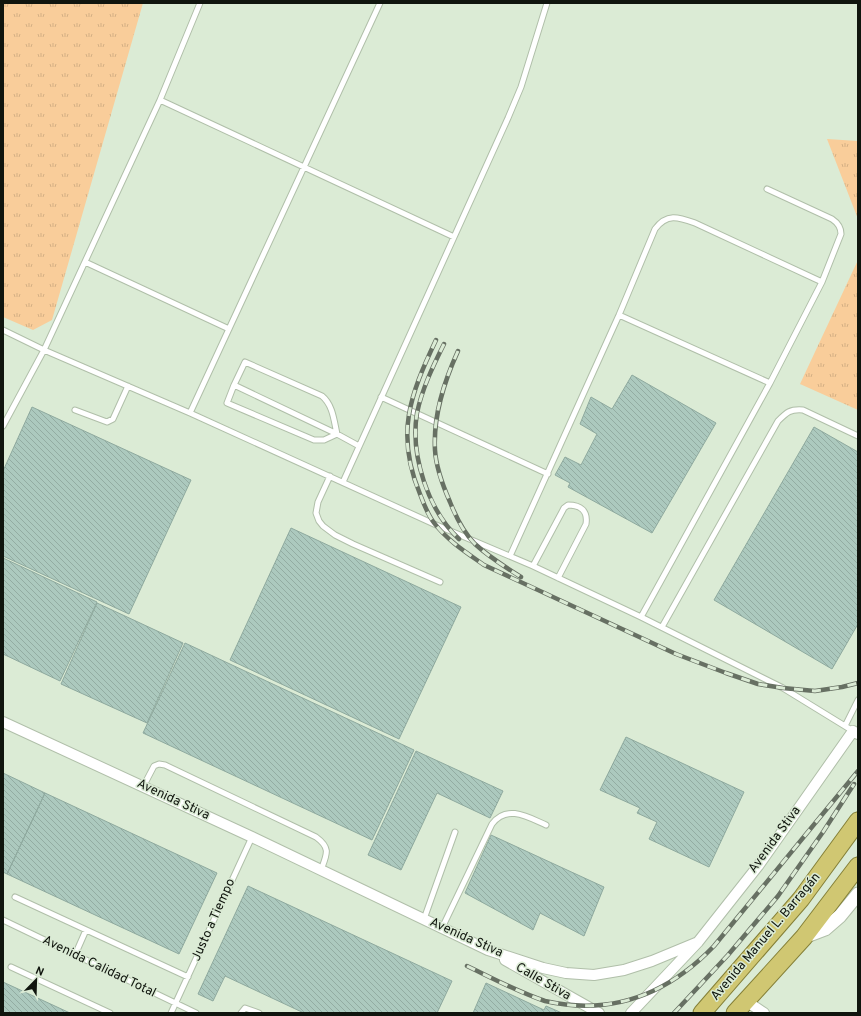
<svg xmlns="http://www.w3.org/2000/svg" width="861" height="1016" font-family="Overpass,sans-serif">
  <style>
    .grass { fill: url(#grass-tufts) }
    .building { fill: url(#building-back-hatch); stroke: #8ea99e }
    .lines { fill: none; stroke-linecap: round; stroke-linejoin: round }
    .service-casing { stroke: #b0bfa9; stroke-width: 7 }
    .minor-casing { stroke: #b0bfa9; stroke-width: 12 }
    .tertiary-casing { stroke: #b0bfa9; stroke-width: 15 }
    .trunk-casing { stroke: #858038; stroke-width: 19 }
    .service { stroke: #fff; stroke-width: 5 }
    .minor { stroke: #fff; stroke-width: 10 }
    .tertiary { stroke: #fff; stroke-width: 13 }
    .trunk { stroke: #d0c772; stroke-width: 17 }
    .rail-casing { stroke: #677063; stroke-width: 4.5 }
    .rail { stroke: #dbebd5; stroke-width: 3; stroke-dasharray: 9; stroke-linecap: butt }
    .labels { text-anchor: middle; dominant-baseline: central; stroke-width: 3; stroke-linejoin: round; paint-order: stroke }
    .street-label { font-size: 13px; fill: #10150e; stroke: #dbebd5 }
  </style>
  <defs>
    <pattern id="grass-tufts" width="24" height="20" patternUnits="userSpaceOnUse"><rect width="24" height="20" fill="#f9cd9a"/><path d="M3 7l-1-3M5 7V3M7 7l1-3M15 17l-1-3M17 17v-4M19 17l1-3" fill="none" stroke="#d4af84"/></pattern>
    <pattern id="building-back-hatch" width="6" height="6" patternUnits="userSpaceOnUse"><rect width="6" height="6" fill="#acc9be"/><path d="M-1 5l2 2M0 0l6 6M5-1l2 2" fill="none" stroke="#93aca2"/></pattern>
  </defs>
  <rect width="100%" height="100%" fill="#dbebd5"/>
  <!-- grass -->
  <path class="grass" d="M3,3H143L52,320L33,330L3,317Z
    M827,139L858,141V219Z
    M858,260V410L800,384Z"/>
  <!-- building -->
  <path class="building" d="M632,375L716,423L652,533L568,487L570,483L555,475L565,457L581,465L597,434L580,424L591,397L612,409Z
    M32,407L191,480L129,614L3,556V471Z
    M814,427L858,452V624L832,669L714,600Z
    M291,528L461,607L399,739L230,660Z
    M3,558L97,602L60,681L3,654Z
    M97,603L183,643L147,723L61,684Z
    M185,643L414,750L372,840L143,733Z
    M626,737L744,792L709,867L649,839L657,822L637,813L640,808L600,790Z
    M416,751L503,791L490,818L437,793L401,870L368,855Z
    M3,773L45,793L7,874L3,872Z
    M45,793L217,873L179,954L7,874Z
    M491,835L604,887L584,936L540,913L533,930L465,893Z
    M248,886L452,981L437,1013H304L225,976L213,1001L198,994Z
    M3,982L70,1013H3Z
    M486,983L544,1010L546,1006L562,1013H473Z"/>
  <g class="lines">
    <defs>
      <path id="service" d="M160,100L200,3
        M85,262L229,329
        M619,315L770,383
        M3,330L44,350L190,413L434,524L533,566L641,617L783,688L853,731
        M234,385L245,362L322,396C333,405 334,421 337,434L324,440H314L227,403L234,385L337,434L359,446
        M381,397L548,474
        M75,410L107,422L113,419L128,386
        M190,413L380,3
        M3,426L44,350L160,100L454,237
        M330,476L318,502L316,513L319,521L323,526L335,535L353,544L440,582
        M343,482L508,118L521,87L547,3
        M510,556L619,315L655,229C667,213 678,217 695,223L822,282
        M533,566L564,508L568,505C581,505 588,511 586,524L558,578
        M641,617L770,383L822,282L841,234C841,227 838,223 832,219L767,189
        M662,627L778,421C787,412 790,409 803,410L858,436
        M845,726L858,700
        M143,787L154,766L159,764L165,765L316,837C331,848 327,854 321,870
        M15,897L188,977
        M424,919L455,832
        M3,920L196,1013
        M442,928L492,824C507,804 528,817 546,825
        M75,955L86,930
        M11,967L110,1013
        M171,1013L252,837
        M241,1013L245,1008L259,1013"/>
      <path id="minor" d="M3,722L252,837L488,950L543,968L566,973L594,975L624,970L652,961L698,942
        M505,960L599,1013
        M746,1001L764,1013
        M631,1013L698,942L758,866L853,731L858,734"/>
      <path id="tertiary" d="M804,937L825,929L840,916L858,894"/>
      <path id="trunk" d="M702,1013L801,899L858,821
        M735,1013L804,937L858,866"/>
    </defs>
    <!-- service casing -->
    <use href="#service" class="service-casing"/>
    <!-- minor casing -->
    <use href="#minor" class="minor-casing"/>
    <!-- tertiary casing -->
    <use href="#tertiary" class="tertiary-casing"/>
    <!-- trunk casing -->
    <use href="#trunk" class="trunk-casing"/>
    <!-- service -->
    <use href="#service" class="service"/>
    <!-- minor -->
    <use href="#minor" class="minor"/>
    <!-- tertiary -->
    <use href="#tertiary" class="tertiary"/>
    <!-- trunk -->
    <use href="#trunk" class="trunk"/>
    <defs>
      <path id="rail" d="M436,340C410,395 395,434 420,494C424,504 428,516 435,524C448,541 467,553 484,565L676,654L726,673L758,684L783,688L815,691L842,687L858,683
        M444,344C433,366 422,389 417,413C410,455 428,510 459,539
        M458,351C444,382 433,415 435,450C436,468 443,486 450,502C456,517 463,532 475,544C489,557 505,567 521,577
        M467,966C492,978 518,992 545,1001C612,1016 668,994 714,946L858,771
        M674,1013L728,955L778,896L823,832L854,784"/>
    </defs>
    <!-- rail casing -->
    <use href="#rail" class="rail-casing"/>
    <!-- rail -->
    <use href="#rail" class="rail"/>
  </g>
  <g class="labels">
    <!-- street labels -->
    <g class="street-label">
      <text transform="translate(173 800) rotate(25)">Avenida Stiva</text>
      <text transform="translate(775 840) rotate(-54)">Avenida Stiva</text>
      <text transform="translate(214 920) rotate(-66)">Justo a Tiempo</text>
      <text transform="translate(766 937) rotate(-50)">Avenida Manuel L. Barragán</text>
      <text transform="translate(466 938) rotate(24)">Avenida Stiva</text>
      <text transform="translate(99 967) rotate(26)">Avenida Calidad Total</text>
      <text transform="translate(543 982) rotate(30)">Calle Stiva</text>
    </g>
  </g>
  <!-- border -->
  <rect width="861" height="1016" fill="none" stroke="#10150e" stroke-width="8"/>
  <!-- north arrow -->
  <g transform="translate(36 980) rotate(23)" stroke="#dbebd5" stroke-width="3" paint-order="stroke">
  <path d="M0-3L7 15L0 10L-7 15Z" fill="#10150e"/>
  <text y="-6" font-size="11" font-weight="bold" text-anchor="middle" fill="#10150e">N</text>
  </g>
</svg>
